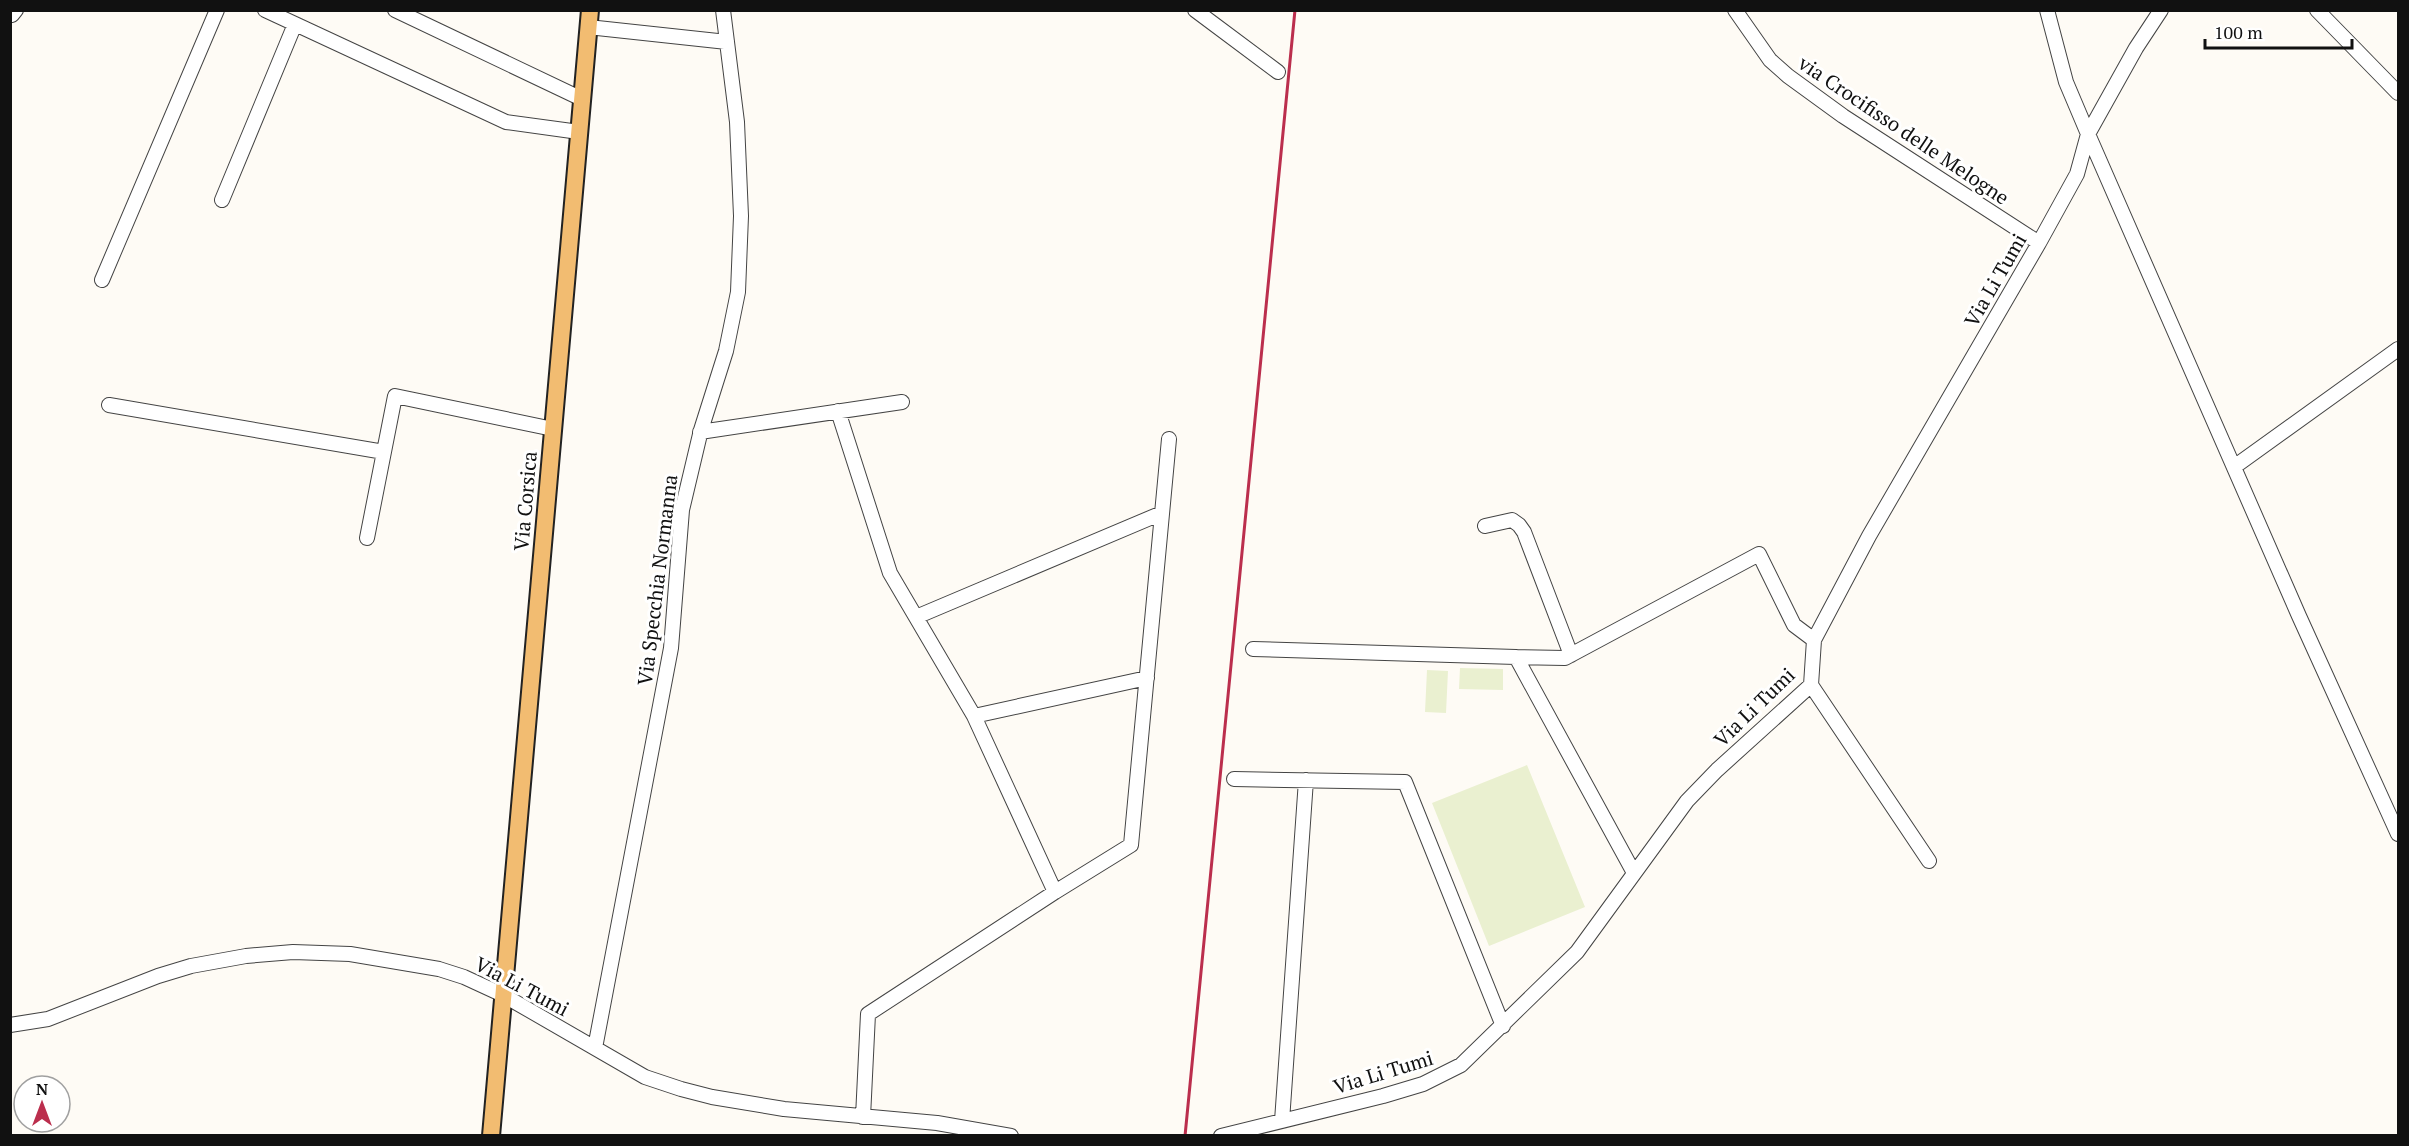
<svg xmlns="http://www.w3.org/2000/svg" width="2409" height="1146" font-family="'PT Serif',serif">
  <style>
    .pitch { fill: #eaf0d0 }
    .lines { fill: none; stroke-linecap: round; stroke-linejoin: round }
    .minor-casing { stroke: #444; stroke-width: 16 }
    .major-casing { stroke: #222; stroke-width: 20 }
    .minor { stroke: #fff; stroke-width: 14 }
    .major { stroke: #f2bc71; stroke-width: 16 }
    .rail { stroke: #bb2e4d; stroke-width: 3 }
    .labels { text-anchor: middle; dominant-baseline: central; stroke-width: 6; stroke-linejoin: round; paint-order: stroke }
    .street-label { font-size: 20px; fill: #111; stroke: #fff }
  </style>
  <rect width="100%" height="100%" fill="#fefbf5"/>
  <!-- pitch -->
  <path class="pitch" d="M1460,668L1503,669V690L1459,689Z
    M1427,670L1448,671L1446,713L1425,712Z
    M1527,765L1585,907L1489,946L1432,803Z"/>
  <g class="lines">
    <defs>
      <path id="minor" d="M265,10L506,122L579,132
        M395,10L582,99
        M1195,10L1278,72
        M1735,10L1770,60L1788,76L1843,116L2039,243
        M2047,10L2066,82L2088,134L2299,616L2398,834
        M2317,10L2398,93
        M12,15L16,10
        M588,27L727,42
        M222,200L295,24
        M102,280L217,10
        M109,405L384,452
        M838,411L890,573L974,716L1055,892L868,1014L863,1117
        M700,432L902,402
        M2234,467L2398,349
        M1485,526L1512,520L1519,525L1524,532L1571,655
        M367,538L395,396L553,429
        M916,617L1162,513
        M1253,649L1516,657L1634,873
        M1516,657L1565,658L1759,554L1794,625L1814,640
        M1811,685L1929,861
        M974,716L1147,678
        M1234,779L1405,782L1503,1026
        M1055,892L1131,845L1169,439
        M10,1025L48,1019L158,976L191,966L246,956L293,952L350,954L439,969L464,977L503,995L645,1077L681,1089L712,1097L784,1109L937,1123L1011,1136
        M595,1048L671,648L682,510L701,430L726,351L738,292L741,216L737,122L723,10
        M1282,1121L1306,780
        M1221,1136L1383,1096L1423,1084L1461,1065L1577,952L1687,801L1717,770L1811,685L1814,640L1869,536L2039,243L2077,174L2088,134L2136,48L2161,10"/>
      <path id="major" d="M491,1136L590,10"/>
    </defs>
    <!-- minor casing -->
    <use href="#minor" class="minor-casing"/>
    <!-- major casing -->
    <use href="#major" class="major-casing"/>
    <!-- minor -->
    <use href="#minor" class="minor"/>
    <!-- major -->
    <use href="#major" class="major"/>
    <!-- rail -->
    <path class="rail" d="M1185,1136L1295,10"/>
  </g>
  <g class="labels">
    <!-- street labels -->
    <g class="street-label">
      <text transform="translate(1904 130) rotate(34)">via Crocifisso delle Melogne</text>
      <text transform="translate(1995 280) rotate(-60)">Via Li Tumi</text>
      <text transform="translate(525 501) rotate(-85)">Via Corsica</text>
      <text transform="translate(657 580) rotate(-83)">Via Specchia Normanna</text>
      <text transform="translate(1754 707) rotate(-44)">Via Li Tumi</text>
      <text transform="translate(522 986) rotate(28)">Via Li Tumi</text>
      <text transform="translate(1383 1072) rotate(-17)">Via Li Tumi</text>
    </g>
  </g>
  <!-- border -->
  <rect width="2409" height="1146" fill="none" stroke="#111111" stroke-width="24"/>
  <!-- north arrow -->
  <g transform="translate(42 1104)"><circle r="28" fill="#ffffff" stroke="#a0a0a0" stroke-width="1.5"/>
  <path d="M0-4.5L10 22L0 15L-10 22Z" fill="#bb2e4d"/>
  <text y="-9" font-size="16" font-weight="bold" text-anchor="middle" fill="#111111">N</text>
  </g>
  <!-- scale -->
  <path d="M2205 39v9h147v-9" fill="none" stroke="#111111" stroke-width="3"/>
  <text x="2214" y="39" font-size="18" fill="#111111" stroke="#ffffff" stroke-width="4.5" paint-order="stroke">100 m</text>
</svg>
